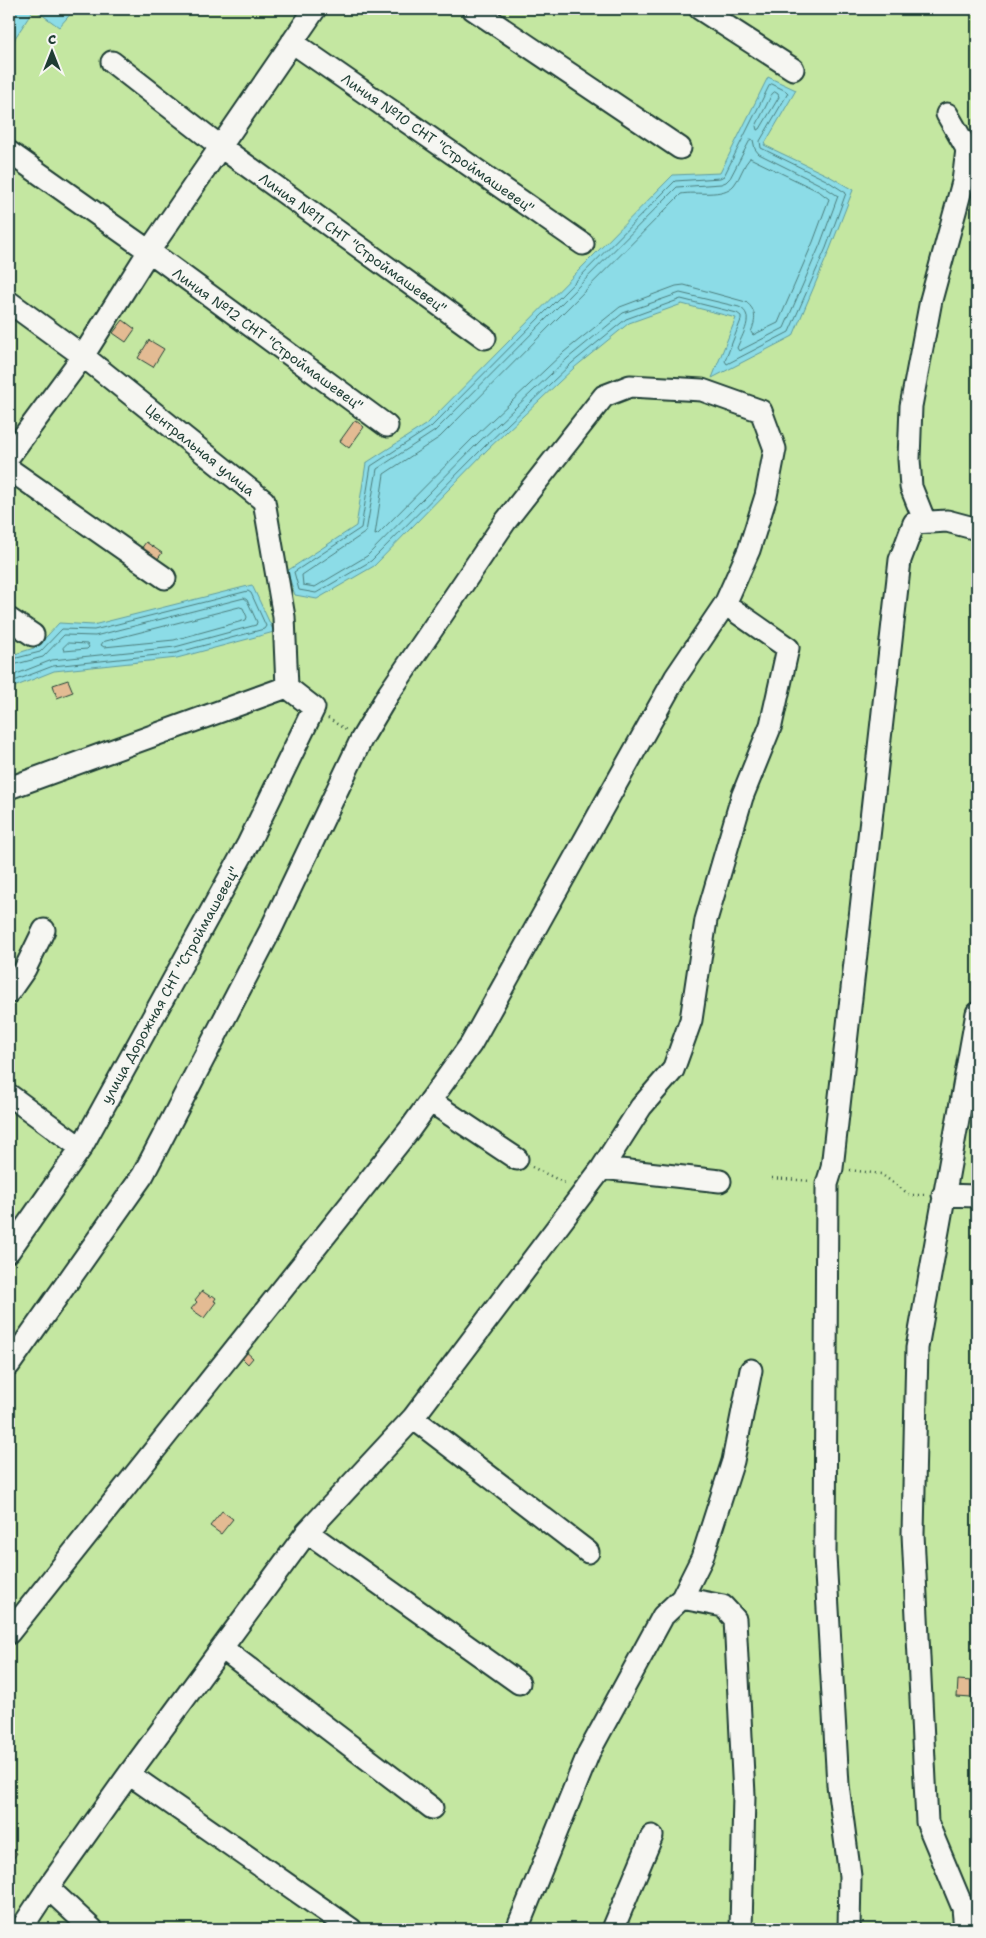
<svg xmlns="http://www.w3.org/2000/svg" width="986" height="1938" font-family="'Shantell Sans',sans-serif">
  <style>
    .green { fill: #c4e7a1; stroke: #72926a }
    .water { fill: #8cdce7; stroke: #609c9f }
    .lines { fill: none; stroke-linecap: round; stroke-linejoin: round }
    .shore { stroke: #4b7d7c; stroke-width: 1 }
    .building { fill: #e3bb93; stroke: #1f3d34 }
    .minor-casing { stroke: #1f3d34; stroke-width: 25 }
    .path { stroke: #1f3d34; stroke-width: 2.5; stroke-dasharray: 1 4; stroke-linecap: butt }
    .minor { stroke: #f6f6f2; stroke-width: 21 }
    .labels { text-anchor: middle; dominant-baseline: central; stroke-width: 4; stroke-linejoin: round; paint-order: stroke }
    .street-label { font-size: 14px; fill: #1f3d34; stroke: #f6f6f2 }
  </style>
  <rect width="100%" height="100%" fill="#f6f6f2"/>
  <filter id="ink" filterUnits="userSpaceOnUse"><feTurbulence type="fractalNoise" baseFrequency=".02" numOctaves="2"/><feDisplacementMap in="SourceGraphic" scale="10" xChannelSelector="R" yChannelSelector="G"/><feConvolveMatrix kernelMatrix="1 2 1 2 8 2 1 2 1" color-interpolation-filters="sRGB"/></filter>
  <g filter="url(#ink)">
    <!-- green -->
    <path class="green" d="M9,9H977V1929H9Z"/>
    <!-- water -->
    <path class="water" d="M9,9H75L59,27L34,9L15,38L9,66Z
      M768,77L796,90L764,145L829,176L853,190L830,249L793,336L712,378L736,318L682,304L629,323L575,367L488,449L374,566L317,599L295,595L287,571L356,526L366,463L428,423L673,175L720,173Z
      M252,585L274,632L177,658L54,671L9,689V656L37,647L59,623L93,625Z"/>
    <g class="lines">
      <!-- shore -->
      <path class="shore" d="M772,84L786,91L788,93L760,141L761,148L826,180L846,193L826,248L789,332L727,364L725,361L741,320V316L737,313L681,299L626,319L572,363L485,446L371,561L316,593L299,590L294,572L361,528L371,466L431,427L675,181L720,178L724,176L769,86Z
        M775,92L778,94L779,97L760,129L757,130L756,126L772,94Z
        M751,139L753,140L755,149L759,154L823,186L838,196L820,245L784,328L739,351L737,348C742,335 756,315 739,307L680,293L623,313L568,358L480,441L367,556L315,587L303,585L302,575L366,532L377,469L435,431L677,187L721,184L726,182L730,178Z
        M750,158L820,192L829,199L813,242L778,323L753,335L751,332C756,320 757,311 746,302L684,285L676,286L620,307L564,352L475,436L378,534L375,535L384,474L440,437L681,194C696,191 723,198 734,185C741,177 743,165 750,158Z
        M240,607L243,608L247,617L246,620L174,640L104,647L101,645L103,642Z
        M68,643L87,644L89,647L87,649L64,651L63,648Z
        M9,660L40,652L62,629L94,630L248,591L251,593L266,626L264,629L176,653L53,666L9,683
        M9,666L43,657L64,635L95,636L244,598L247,600L257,622L256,625L175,647L52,660L9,677"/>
    </g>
    <!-- building -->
    <path class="building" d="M976,179L977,180V193L972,192Z
      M123,320L135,329L126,342L113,333Z
      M149,340L164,349L153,367L138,358Z
      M355,420L364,427L349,448L340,441Z
      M146,542L162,553L154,564L138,553Z
      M68,680L73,692L57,698L53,685Z
      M202,1291L211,1297L212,1295L216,1298L214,1301L216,1302L204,1318L191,1309L197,1302L195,1300Z
      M243,1349L253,1358L248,1364L239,1355Z
      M222,1511L233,1519L221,1534L210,1526Z
      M958,1680L972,1681L971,1698L957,1697Z
      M9,1848L17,1853L9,1865Z"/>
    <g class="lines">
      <defs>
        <path id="minor" d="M473,9L680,148
          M700,9L793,69
          M292,42L583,244
          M112,62L221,147L485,338
          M9,152L149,251L387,426
          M9,302L83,356L264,501L284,617L287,687L9,788
          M9,456L83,356L149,251L315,9
          M9,469L165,578
          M925,522L911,487L909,459L911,406L931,300L963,182L967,149L947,114
          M9,619L33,635
          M9,992L25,969L44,930
          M9,1095L81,1148
          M430,1101L517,1159
          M602,1168L720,1181
          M943,1195L977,1196
          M9,1251L81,1148L248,844L314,708L287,687
          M9,1365L143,1175L270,931L361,740L389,693L505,522L604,396L630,386L702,390L761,411L775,449L766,496L749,550L725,604L675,678L471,1044L410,1129L9,1633
          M413,1418L588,1552
          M307,1532L519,1683
          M682,1598L702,1558L733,1461L751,1370
          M222,1648L432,1808
          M129,1774L351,1929
          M48,1888L92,1929
          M21,1929L48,1888L129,1774L307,1532L413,1418L602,1168L641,1107L673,1070L691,1020L706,920L742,797L771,725L788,648L725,604
          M517,1929L589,1752L663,1616L682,1598L723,1606L735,1619L744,1795L741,1929
          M613,1929L652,1836
          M849,1929L850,1876L838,1785L825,1556L827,1184L832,1168L900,560L914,523L947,521L977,529
          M965,1929L963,1908L927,1822L913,1534L917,1348L977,1013"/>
      </defs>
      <!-- minor casing -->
      <use href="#minor" class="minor-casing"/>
      <!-- path -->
      <path class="path" d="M328,718L346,730
        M532,1167L567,1184
        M850,1170L881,1174L910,1195H927
        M772,1178L811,1181"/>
      <!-- minor -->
      <use href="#minor" class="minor"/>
    </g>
  </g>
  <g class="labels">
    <!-- street labels -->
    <g class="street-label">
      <text transform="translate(438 143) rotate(35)">Линия №10 СНТ "Строймашевец"</text>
      <text transform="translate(353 243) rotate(36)">Линия №11 СНТ "Строймашевец"</text>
      <text transform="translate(268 339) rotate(36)">Линия №12 СНТ "Строймашевец"</text>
      <text transform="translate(200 450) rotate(39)">Центральная улица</text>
      <text transform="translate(170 985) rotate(-61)">улица Дорожная СНТ "Строймашевец"</text>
    </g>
  </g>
  <!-- margin -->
  <rect width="986" height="1938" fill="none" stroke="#f6f6f2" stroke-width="30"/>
  <rect x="15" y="15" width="956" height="1908" fill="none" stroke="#1f3d34" stroke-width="2" filter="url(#ink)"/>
  <!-- north arrow -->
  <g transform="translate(52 52)" stroke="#f6f6f2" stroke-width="4" paint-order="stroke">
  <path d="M0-4L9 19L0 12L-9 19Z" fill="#1f3d34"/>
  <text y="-8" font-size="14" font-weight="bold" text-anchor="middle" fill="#1f3d34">С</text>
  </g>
</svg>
